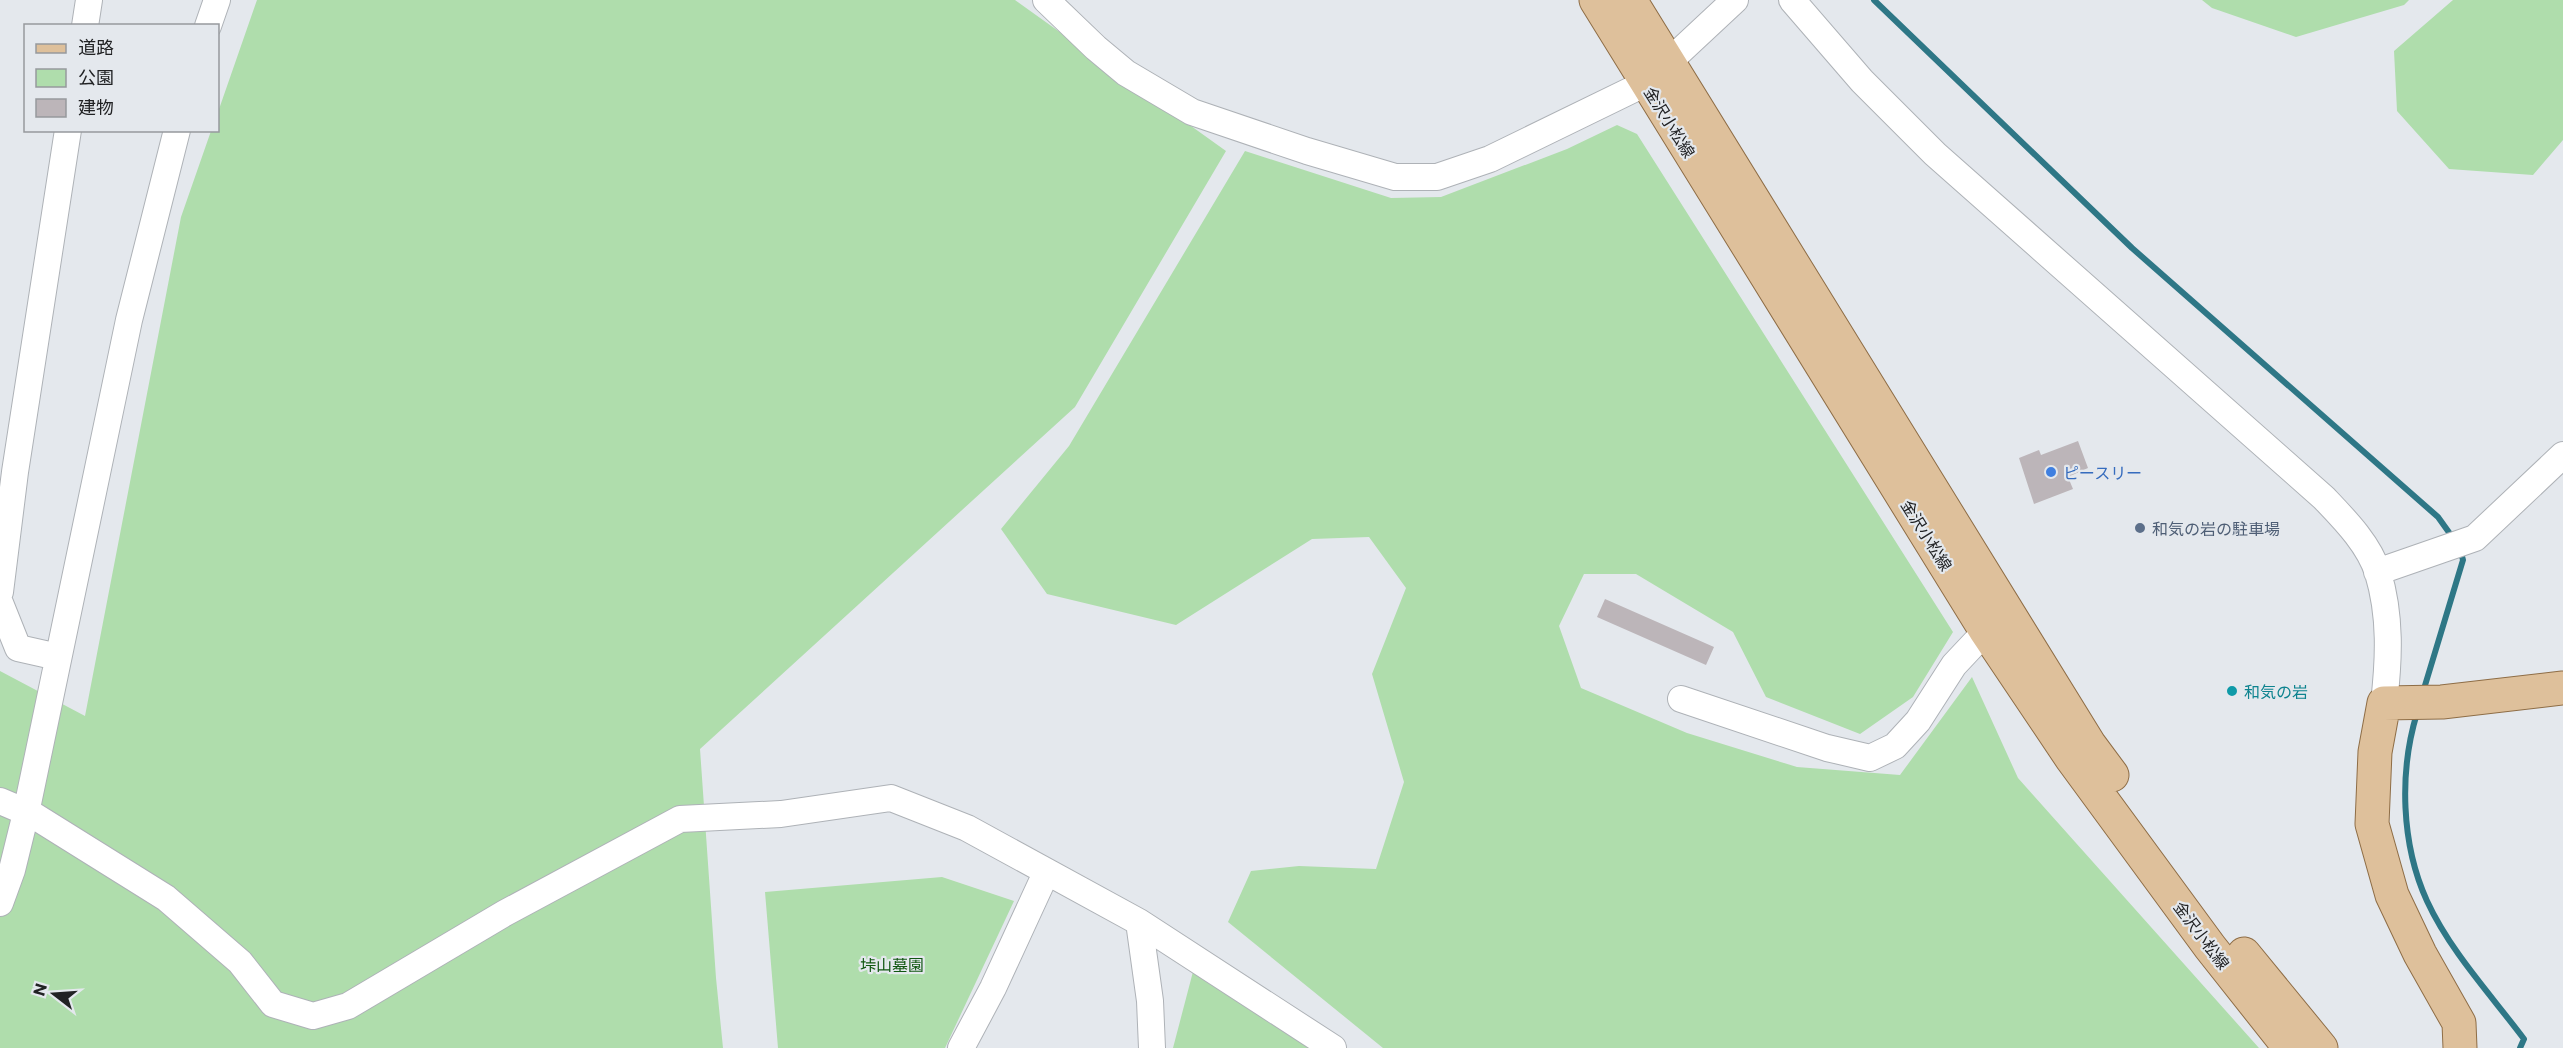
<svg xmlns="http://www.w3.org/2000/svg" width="2563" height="1048" font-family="Commissioner,'Noto Sans JP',sans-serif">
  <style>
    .green { fill: #afddac }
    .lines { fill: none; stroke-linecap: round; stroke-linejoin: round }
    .stream { stroke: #2e7786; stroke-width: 6 }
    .building { fill: #bcb5b9 }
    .minor-casing { stroke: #aeb2b7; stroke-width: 28 }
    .major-casing { stroke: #8e6d46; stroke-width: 35 }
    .minor { stroke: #fff; stroke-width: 26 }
    .major { stroke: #dec09b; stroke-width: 33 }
    .shop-dot { fill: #3f7fe0; stroke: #e4e8ed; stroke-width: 2 }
    .service-dot { fill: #5c6f8a; stroke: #e4e8ed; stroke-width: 2 }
    .culture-dot { fill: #0f9aa8; stroke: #e4e8ed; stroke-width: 2 }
    .labels { text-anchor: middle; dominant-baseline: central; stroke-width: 4.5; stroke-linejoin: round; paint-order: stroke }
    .street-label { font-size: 16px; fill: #212224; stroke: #e4e8ed }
    .shop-label { font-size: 16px; fill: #366cbe; stroke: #e4e8ed; text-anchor: start }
    .service-label { font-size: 16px; fill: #4e5e75; stroke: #e4e8ed; text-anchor: start }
    .culture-label { font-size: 16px; fill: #0d838f; stroke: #e4e8ed; text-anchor: start }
    .park-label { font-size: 16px; fill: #105711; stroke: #e4e8ed }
  </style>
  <rect width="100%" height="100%" fill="#e4e8ed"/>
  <!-- green -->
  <path class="green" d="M257,0H1015L1226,151L1075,407L700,749L716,978L723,1048H0V671L85,716L181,217L211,131L218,130V112Z
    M2202,0H2409L2404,5L2296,37L2212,8Z
    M2453,0H2563V140L2533,175L2449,169L2397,111L2394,51Z
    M1617,125L1637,134L1953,632L1913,697L1860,734L1766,697L1733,632L1636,574H1584L1559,626L1581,688L1687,733L1797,767L1900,775L1972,677L2018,778L2259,1048H1383L1228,922L1251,871L1299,866L1376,869L1404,782L1372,674L1406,588L1369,537L1312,539L1176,625L1047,594L1001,529L1069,446L1245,151L1391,198L1441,197L1567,149Z
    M942,877L1014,901L945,1048H778L765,892Z
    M1195,964L1311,1048H1173Z"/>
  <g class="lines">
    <!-- stream -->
    <path class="stream" d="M1874,0L2132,248L2438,517L2453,538
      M2423,692L2463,560L2460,549
      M2417,713C2399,772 2401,844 2427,901C2450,951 2491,995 2524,1039L2520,1048"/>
  </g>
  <!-- building -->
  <path class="building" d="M2078,441L2088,468L2068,477L2073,489L2034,504L2019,458L2039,450L2041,455Z
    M1605,599L1714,647L1706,665L1597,617Z"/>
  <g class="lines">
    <defs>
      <path id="minor" d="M1046,0L1096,48L1126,73L1192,112L1307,151L1395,177H1437L1490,159L1646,83L1735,0
        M1792,0L1862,81L1935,154L2324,498C2344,519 2369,544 2378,573C2391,616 2389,659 2384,703
        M85,26L89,0
        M208,26L217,0
        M2377,572L2475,538L2563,455
        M0,592L15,472L68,130
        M0,603L18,648L58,657
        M1681,699L1827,748L1870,758L1895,746L1918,721L1954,665L1986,631
        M0,801L33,815L166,898L240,962L273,1004L313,1016L348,1006L505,913L680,819L781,814L891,798L967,828L1139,922L1333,1048
        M0,903L12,870L26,813L129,320L177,130
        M1139,922L1150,1001L1152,1048
        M961,1048L993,988L1046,873"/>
      <path id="major" d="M1596,0L1986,631L2072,759L2210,947L2290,1048
        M1630,0L2089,744L2112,775
        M2244,954L2321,1048
        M2460,1048L2459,1023L2420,954L2392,895L2372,824L2375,752L2384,703L2442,702L2563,688"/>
    </defs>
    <!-- minor casing -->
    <use href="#minor" class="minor-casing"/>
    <!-- major casing -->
    <use href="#major" class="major-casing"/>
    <!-- minor -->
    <use href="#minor" class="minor"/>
    <!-- major -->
    <use href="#major" class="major"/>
  </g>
  <!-- markers -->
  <circle class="shop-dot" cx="2051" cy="472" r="6"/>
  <circle class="service-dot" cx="2140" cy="528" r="6"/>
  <circle class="culture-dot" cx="2232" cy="691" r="6"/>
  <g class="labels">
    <!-- street labels -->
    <g class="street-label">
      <text transform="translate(1670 122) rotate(58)">金沢小松線</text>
      <text transform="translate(1927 535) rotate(58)">金沢小松線</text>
      <text transform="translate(2202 935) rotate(53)">金沢小松線</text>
    </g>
    <!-- shop labels -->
    <g class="shop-label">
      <text x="2063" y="472">ピースリー</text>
    </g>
    <!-- service labels -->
    <g class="service-label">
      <text x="2152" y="528">和気の岩の駐車場</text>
    </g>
    <!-- culture labels -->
    <g class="culture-label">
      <text x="2244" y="691">和気の岩</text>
    </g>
    <!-- park labels -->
    <g class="park-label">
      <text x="892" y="964">垰山墓園</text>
    </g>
  </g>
  <!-- legend -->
  <rect x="24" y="24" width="195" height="108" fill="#e4e8ed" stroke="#96999d" stroke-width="1.5"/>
  <rect x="36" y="44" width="30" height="9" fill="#dec09b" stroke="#96999d" stroke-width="1.5"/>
  <text x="78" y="54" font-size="18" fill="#212224">道路</text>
  <rect x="36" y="69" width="30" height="18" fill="#afddac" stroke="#96999d" stroke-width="1.5"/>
  <text x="78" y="84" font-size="18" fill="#212224">公園</text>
  <rect x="36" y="99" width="30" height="18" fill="#bcb5b9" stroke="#96999d" stroke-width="1.5"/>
  <text x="78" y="114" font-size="18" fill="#212224">建物</text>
  <!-- north arrow -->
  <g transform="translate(54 994) rotate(287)" stroke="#e4e8ed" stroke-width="4.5" paint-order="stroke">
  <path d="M0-4.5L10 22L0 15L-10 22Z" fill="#212224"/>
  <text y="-9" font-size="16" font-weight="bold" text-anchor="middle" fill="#212224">N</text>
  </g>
</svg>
